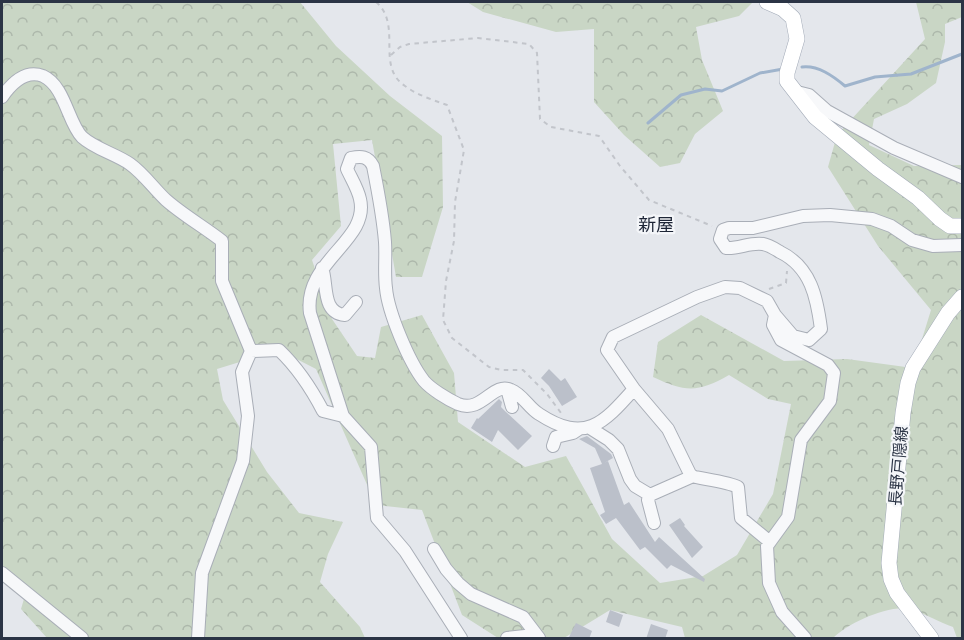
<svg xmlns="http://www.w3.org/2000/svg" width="964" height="640" font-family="'PT Sans','Noto Sans JP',sans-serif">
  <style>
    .forest { fill: url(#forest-crowns) }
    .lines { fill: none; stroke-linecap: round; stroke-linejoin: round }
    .stream { stroke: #9fb4cc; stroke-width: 3 }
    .building { fill: #bbc0ca }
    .minor-casing { stroke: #a9aeb7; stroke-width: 14 }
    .major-casing { stroke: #a3abb8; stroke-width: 16 }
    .path { stroke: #c2c5cb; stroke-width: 2; stroke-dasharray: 4.5 4.5; stroke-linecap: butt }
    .minor { stroke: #f7f8fa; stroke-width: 12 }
    .major { stroke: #fff; stroke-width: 15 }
    .labels { text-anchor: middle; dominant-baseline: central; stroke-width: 4.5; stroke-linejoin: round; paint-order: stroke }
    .street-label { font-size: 16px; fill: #2b3445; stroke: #f4f6f9 }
    .neighbourhood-label { font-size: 18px; fill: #1d2536; stroke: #f4f6f9 }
  </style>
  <defs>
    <pattern id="forest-crowns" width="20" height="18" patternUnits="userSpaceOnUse" patternTransform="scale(1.5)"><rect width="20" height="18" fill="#c9d6c5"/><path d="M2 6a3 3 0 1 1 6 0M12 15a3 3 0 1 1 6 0" fill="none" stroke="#adb8ab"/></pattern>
  </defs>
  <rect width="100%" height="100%" fill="#e4e7ec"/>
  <!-- forest -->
  <path class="forest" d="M2,2H300L336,46L390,96L442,136L443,207L422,277H396L372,140L333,144L341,226L312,260L332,319L357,356L375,358L381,327L422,315L454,373L458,422L525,467L566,456L612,539L660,583L703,576L737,555L773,494L791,404L768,399L729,375C698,393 685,392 653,377L658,342L701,315L784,361L847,359L913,368L931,310L878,246L828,167L837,135L925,39L916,2H962V17L945,24V42L936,83L907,104L874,119L869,145L914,166L962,165V638H957L953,627C939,622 924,613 910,609C888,604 847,624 833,638H685L682,627L610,610L564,638H498L462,615L422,510L376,505L316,369L279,350L217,369L223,400L267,472L299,513L343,522L328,554L320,582L360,627L365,638H47L21,609L26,592L2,573Z
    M467,2H753L739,16L696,27L702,60L723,111L695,134L680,163L660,167L624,135L594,102V29L556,32L483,12Z"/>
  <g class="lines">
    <!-- stream -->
    <path class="stream" d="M802,67C818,65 833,76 845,86L875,77L911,74L962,54
      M648,123L681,95L705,89L722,91L760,73L783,69"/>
  </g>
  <!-- building -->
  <path class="building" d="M549,369L561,381L565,378L577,397L562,406L549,386L541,378Z
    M499,399L502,402L501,407L506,412L532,436L518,450L498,430L492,442L471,428L477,418L478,419Z
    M587,436L611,454L613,458L604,463L608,461L624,505L629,502L655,542L659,537L705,579L704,582L671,565L667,569L645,547L640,550L616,518L606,524L600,515L605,512L590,468L602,464L595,448L579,439Z
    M680,518L685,525L684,526L703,547L692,558L669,525Z
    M610,610L623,615L619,627L606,622Z
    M576,623L592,631L589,639H568Z
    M651,624L668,630L665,639H646Z"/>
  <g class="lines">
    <defs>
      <path id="minor" d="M797,92L809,95L827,111L894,148L962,177
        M2,97C11,84 25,69 43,76C65,86 68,123 82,137C95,149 116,154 130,164C144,174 154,189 166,200C183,215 204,227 222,241V281L251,351
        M322,268C328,283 321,313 345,315L356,302
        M775,315L773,325L781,340L828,365L834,373L830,401L801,440L788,517L767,546L769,583L782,612L805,638
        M251,351L279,350C298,368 311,388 323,411L343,416
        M507,389L512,407
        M634,389L668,429L691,476C703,479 729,482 738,487L741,518L770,542
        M590,428L609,440L618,449L630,479L635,486L650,495
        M553,446L556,437L573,433L579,429
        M654,523L648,500L650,495L693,476
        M434,549L446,569L458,583L471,594L523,617L539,638
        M2,573L82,638
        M198,638L202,573L243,461L248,416L242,372L251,351
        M461,638L405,551L377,518L371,447L343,416L310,313C303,261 370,241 360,199C358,189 351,178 347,169L351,158C361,156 368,156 373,166C378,191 383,217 385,242C386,258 384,273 386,288C388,312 409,362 424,381C431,389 447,399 458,404C482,414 493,381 511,390C522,394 529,408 539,414C585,444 603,424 634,389L607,350L613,337L697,297L725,287L740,288L767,301L775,315L793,336L809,340L821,329C817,298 811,267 780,252C775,249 769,245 763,244C750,242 739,249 726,248L720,239L723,230L729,228H753L803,216L830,215L872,219L891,226L912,240L933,246L962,245
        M507,638L525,636L534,638"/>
      <path id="major" d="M767,2L783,9L793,18L797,39L787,73V81L815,117L878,169L918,198L940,219L950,226H962
        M931,638L897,593L891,579L889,563L903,413L908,383L913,368L948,313L962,297"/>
    </defs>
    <!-- minor casing -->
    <use href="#minor" class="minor-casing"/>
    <!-- major casing -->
    <use href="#major" class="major-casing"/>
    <!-- path -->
    <path class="path" d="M376,2C403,25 375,66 405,86C417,95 433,100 447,105L464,150L455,202L454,241L446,281L443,320L452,338L489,367L501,370H523L547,394L561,413
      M391,55L400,47L409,44L478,38L529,44L537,53L540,119L551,127L599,136L620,166L649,200L712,226
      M769,289L786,283L787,271"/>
    <!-- minor -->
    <use href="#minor" class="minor"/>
    <!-- major -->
    <use href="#major" class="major"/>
  </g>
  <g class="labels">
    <!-- street labels -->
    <g class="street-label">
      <text transform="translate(898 466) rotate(-85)">長野戸隠線</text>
    </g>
    <!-- neighbourhood labels -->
    <g class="neighbourhood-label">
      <text x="656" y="224">新屋</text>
    </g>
  </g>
  <!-- border -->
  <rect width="964" height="640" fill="none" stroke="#2b3445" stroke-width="6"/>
</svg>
